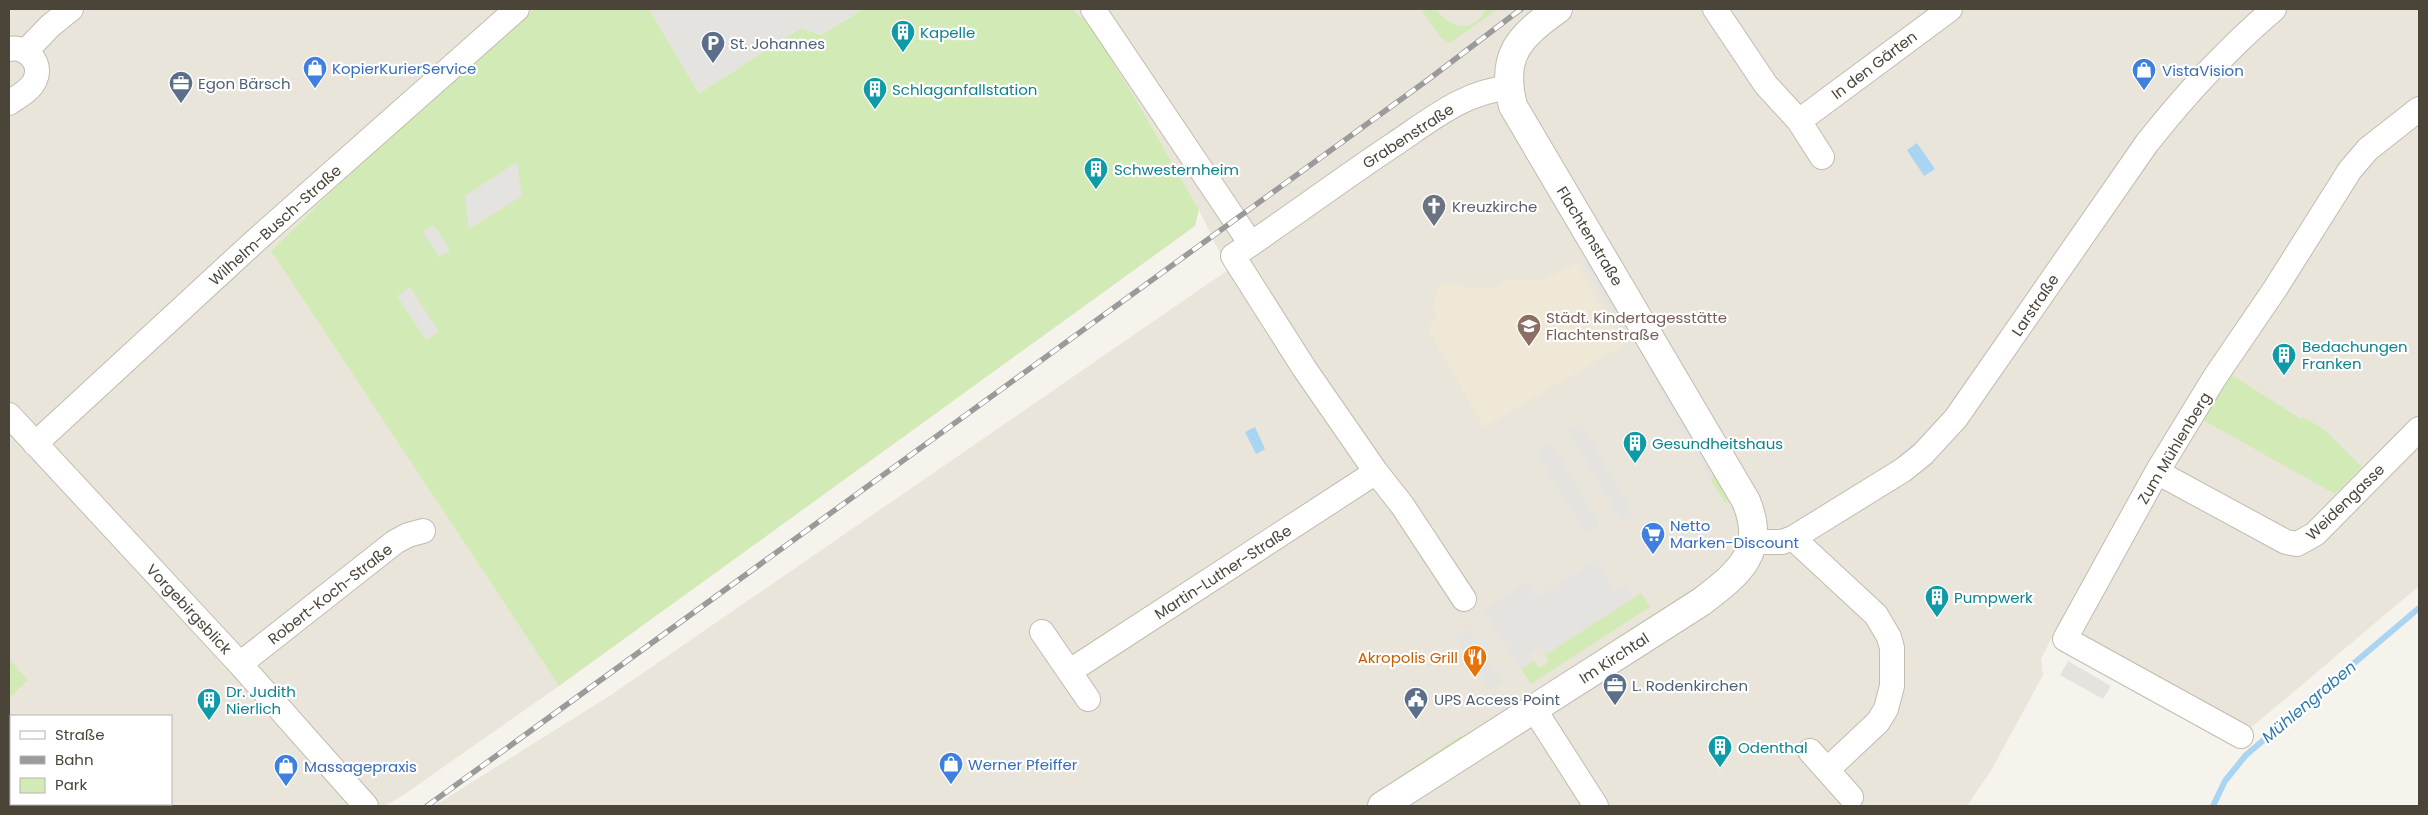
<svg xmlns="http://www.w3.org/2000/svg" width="2428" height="815" font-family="Poppins,sans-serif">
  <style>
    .residential { fill: #eae5da; fill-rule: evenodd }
    .education { fill: #efe8d6 }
    .green { fill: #d2eab5 }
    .parking { fill: #e5e3e0 }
    .water { fill: #a9d4f2 }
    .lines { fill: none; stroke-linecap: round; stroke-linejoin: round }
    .stream { stroke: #a9d4f2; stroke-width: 6 }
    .minor-casing { stroke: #c2bbae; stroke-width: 26 }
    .tertiary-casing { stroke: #c2bbae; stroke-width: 30 }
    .minor { stroke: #fff; stroke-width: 24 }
    .tertiary { stroke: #fff; stroke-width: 28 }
    .rail-casing { stroke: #9a9a9a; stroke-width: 5.5 }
    .rail { stroke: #fff; stroke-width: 4; stroke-dasharray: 11; stroke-linecap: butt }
    .labels { text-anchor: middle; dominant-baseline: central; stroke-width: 4.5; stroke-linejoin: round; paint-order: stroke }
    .culture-label { font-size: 15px; fill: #0d838f; stroke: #fff; text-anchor: start }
    .service-label { font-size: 15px; fill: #4e5e75; stroke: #fff; text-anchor: start }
    .street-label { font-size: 15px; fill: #4b4439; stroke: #fff }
    .shop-label { font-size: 15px; fill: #366cbe; stroke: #fff; text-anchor: start }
    .worship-label { font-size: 15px; fill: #5b616d; stroke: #fff; text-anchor: start }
    .education-label { font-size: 15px; fill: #785e54; stroke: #fff; text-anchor: start }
    .food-label { font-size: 15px; fill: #c56008; stroke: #fff; text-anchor: end }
    .water-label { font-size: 16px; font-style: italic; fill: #2e7ab2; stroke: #fff }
  </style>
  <rect width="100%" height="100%" fill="#f6f3ec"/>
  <!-- residential -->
  <path class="residential" d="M9,9H534L354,169L271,251L559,686L402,796L384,806H9ZM11,716H171V804H11Z
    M1073,9H2419V586L2246,732L2059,624L2041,659L2043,675L1992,769L1967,806H434L611,695L1228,270L1199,210L1138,103Z"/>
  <!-- education -->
  <path class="education" d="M1576,264L1625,344L1484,427L1428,329L1437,315L1432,305L1441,284L1464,285L1466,288L1497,287L1502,280H1537L1538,282Z"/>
  <!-- green -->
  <path class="green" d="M534,9H649L699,93L801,28L821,35L863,9H1073L1079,17L1085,18L1138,103L1199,210L1195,226L559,686L271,251L354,169Z
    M1421,9H1436C1450,29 1473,34 1486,9H1498L1450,43L1441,38Z
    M2232,375L2301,419L2303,417L2325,430L2362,467L2335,494L2203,420Z
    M1716,472L1732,499L1725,503L1711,480Z
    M1705,581L1540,692L1534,691Z
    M1641,593L1650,607L1531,684L1521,669L1534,661L1539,668L1549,662L1545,655Z
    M9,659L28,680L9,698Z
    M1462,735L1466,740L1399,783L1396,779Z"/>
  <!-- parking -->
  <path class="parking" d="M649,9H863L821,35L801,28L699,93Z
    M517,162L522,196L469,229L465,196Z
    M434,225L450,251L439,257L423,232Z
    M1586,255L1641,341L1633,346L1584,264Z
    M410,287L439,332L426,340L397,296Z
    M1652,362L1716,472L1711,480L1646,366Z
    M1937,419L1941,423L1899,462L1896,458Z
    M1581,423L1634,515L1622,522L1568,430Z
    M1551,443L1594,515L1598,524L1596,528L1586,534L1536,452Z
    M1596,560L1616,591L1626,585L1634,597L1545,655L1540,648L1530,654L1534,661L1521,669L1483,610L1526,583L1537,598Z
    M1467,628L1502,682L1490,689L1455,636Z
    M2068,661L2111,686L2103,699L2060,675Z
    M267,685L276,686L374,794V803Z"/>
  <!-- water -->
  <path class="water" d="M1917,143L1935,169L1924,176L1907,150Z
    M1255,427L1265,449L1256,454L1245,432Z"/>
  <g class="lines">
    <!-- stream -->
    <path class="stream" d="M2213,806L2225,781L2246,755L2419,608"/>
    <defs>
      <path id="minor" d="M1093,9L1251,244
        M1715,9L1766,85L1799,121L1822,157
        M9,49C26,45 43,63 35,80C32,89 16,98 9,103
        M26,51L50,26L71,9
        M1799,121L1950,9
        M9,415L240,664L366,806
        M35,444L253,243L517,9
        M2157,472L2286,542L2297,544L2315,534L2419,429
        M1793,538L1876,615L1889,637L1892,648V686L1886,709L1878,722L1827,770
        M1753,542H1782L1793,538L1903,470L1923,454L1956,418L2147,143C2185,95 2227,49 2274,9
        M1464,599L1402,505L1376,472L1304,368L1233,256C1287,220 1339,181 1393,145C1429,121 1465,91 1508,88
        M1042,632L1088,699
        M240,664L395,542L408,535L423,531
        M1070,671L1376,472
        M1534,709L1596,806
        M2241,736L2065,639L2157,472L2215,377L2275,289L2350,170L2368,149L2419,109
        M1810,751L1851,797"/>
      <path id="tertiary" d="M1382,806L1701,602C1739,573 1767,552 1746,501L1513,106C1500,55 1519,37 1558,9"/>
    </defs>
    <!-- minor casing -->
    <use href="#minor" class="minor-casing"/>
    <!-- tertiary casing -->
    <use href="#tertiary" class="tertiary-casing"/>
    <!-- minor -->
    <use href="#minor" class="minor"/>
    <!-- tertiary -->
    <use href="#tertiary" class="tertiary"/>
    <defs>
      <path id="rail" d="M427,806L1429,79L1521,9"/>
    </defs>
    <!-- rail casing -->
    <use href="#rail" class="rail-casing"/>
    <!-- rail -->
    <use href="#rail" class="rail"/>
  </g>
  <!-- icons -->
  <defs>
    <symbol id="building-pin" viewBox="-11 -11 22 30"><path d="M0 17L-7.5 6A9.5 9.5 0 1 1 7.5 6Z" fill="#0f9aa8" stroke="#fff"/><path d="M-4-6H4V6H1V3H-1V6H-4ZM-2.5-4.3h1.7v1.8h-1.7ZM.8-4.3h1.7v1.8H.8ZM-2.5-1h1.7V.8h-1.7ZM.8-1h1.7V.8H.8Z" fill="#fff"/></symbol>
    <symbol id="parking-pin" viewBox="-11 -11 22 30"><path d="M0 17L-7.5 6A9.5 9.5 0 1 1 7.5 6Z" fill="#5c6f8a" stroke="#fff"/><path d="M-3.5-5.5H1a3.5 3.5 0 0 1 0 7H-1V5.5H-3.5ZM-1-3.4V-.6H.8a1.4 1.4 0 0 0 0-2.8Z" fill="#fff"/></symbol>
    <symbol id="shop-pin" viewBox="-11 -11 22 30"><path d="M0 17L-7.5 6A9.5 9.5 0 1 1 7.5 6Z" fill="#3f7fe0" stroke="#fff"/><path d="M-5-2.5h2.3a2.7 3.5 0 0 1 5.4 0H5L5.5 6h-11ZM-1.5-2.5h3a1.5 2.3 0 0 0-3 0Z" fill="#fff"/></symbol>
    <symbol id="office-pin" viewBox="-11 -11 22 30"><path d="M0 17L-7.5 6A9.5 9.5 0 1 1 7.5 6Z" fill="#5c6f8a" stroke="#fff"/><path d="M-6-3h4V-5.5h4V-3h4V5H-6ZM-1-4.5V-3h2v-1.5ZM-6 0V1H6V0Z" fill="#fff"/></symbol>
    <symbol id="church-pin" viewBox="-11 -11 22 30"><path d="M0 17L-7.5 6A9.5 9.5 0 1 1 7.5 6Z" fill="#6b7280" stroke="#fff"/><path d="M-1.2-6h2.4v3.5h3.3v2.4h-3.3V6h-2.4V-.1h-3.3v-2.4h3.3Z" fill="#fff"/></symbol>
    <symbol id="school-pin" viewBox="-11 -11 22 30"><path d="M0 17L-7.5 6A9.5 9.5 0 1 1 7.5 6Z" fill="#8d6e63" stroke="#fff"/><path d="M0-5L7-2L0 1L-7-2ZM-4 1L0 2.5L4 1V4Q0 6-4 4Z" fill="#fff"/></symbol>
    <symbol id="supermarket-pin" viewBox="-11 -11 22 30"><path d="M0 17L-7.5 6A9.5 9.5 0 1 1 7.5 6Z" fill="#3f7fe0" stroke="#fff"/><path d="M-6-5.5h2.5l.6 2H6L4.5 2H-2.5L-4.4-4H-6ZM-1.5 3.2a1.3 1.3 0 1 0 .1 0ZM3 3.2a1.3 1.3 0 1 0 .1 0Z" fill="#fff"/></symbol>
    <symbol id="restaurant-pin" viewBox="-11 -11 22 30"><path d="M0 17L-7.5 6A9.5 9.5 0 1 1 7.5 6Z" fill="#e8710a" stroke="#fff"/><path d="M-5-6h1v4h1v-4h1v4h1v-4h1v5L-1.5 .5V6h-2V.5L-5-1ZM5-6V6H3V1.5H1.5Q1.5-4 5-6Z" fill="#fff"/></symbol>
    <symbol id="civic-pin" viewBox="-11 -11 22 30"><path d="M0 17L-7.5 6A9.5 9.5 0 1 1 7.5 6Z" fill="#5c6f8a" stroke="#fff"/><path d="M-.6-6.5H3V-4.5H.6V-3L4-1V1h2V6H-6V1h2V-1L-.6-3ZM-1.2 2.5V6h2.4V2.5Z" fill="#fff"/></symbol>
  </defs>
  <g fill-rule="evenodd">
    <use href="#building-pin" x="889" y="18" width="28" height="38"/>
    <use href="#parking-pin" x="699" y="29" width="28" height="38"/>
    <use href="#shop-pin" x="301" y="54" width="28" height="38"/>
    <use href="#shop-pin" x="2130" y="56" width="28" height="38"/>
    <use href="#office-pin" x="167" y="69" width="28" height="38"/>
    <use href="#building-pin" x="861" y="75" width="28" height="38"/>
    <use href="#building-pin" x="1082" y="155" width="28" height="38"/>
    <use href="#church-pin" x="1420" y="192" width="28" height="38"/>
    <use href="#school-pin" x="1515" y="312" width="28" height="38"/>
    <use href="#building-pin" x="2270" y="341" width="28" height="38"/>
    <use href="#building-pin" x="1621" y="429" width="28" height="38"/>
    <use href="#supermarket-pin" x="1639" y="520" width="28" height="38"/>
    <use href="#building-pin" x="1923" y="583" width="28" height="38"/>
    <use href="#restaurant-pin" x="1461" y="643" width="28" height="38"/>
    <use href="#office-pin" x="1601" y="671" width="28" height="38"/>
    <use href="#civic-pin" x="1402" y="685" width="28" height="38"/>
    <use href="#building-pin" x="195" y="686" width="28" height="38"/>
    <use href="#building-pin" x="1706" y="733" width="28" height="38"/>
    <use href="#shop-pin" x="937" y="750" width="28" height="38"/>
    <use href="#shop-pin" x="272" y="752" width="28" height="38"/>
  </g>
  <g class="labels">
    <!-- culture labels -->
    <g class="culture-label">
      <text x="920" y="32">Kapelle</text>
      <text x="892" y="89">Schlaganfallstation</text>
      <text x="1114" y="169">Schwesternheim</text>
      <text x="2302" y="346">Bedachungen<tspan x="2302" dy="17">Franken</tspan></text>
      <text x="1652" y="443">Gesundheitshaus</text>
      <text x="1954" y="597">Pumpwerk</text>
      <text x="226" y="691">Dr. Judith<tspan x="226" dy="17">Nierlich</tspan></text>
      <text x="1738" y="747">Odenthal</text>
    </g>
    <!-- service labels -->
    <g class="service-label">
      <text x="730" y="43">St. Johannes</text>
      <text x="198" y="83">Egon Bärsch</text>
      <text x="1632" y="685">L. Rodenkirchen</text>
      <text x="1434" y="699">UPS Access Point</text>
    </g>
    <!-- street labels -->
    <g class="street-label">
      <text transform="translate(1874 65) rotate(-37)">In den Gärten</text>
      <text transform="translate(1408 136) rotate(-33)">Grabenstraße</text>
      <text transform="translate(275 225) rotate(-42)">Wilhelm-Busch-Straße</text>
      <text transform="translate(1590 236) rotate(59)">Flachtenstraße</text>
      <text transform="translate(2035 305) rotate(-56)">Larstraße</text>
      <text transform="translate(2174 448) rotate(-59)">Zum Mühlenberg</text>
      <text transform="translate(2345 502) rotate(-44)">Weidengasse</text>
      <text transform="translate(1223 572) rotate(-33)">Martin-Luther-Straße</text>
      <text transform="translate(330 594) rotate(-38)">Robert-Koch-Straße</text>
      <text transform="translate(189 609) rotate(47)">Vorgebirgsblick</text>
      <text transform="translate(1614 658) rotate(-33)">Im Kirchtal</text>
    </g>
    <!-- shop labels -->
    <g class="shop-label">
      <text x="332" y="68">KopierKurierService</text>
      <text x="2162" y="70">VistaVision</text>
      <text x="1670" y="525">Netto<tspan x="1670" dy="17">Marken-Discount</tspan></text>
      <text x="968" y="764">Werner Pfeiffer</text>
      <text x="304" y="766">Massagepraxis</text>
    </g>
    <!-- worship labels -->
    <g class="worship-label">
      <text x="1452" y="206">Kreuzkirche</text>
    </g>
    <!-- education labels -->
    <g class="education-label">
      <text x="1546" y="317">Städt. Kindertagesstätte<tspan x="1546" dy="17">Flachtenstraße</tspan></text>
    </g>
    <!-- food labels -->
    <g class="food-label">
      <text x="1458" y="657">Akropolis Grill</text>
    </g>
    <!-- water labels -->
    <g class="water-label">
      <text transform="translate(2309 702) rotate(-40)">Mühlengraben</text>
    </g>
  </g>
  <!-- border -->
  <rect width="2428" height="815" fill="none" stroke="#4b4439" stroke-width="20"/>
  <!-- legend -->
  <rect x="10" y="715" width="162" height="90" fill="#ffffff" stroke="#b7b4b0"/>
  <rect x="20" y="731" width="25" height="8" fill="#ffffff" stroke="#b7b4b0"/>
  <text x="55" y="740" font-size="15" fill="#4b4439">Straße</text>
  <rect x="20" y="756" width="25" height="8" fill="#9a9a9a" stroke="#b7b4b0"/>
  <text x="55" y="765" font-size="15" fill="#4b4439">Bahn</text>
  <rect x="20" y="778" width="25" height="15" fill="#d2eab5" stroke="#b7b4b0"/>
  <text x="55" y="790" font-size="15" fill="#4b4439">Park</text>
</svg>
